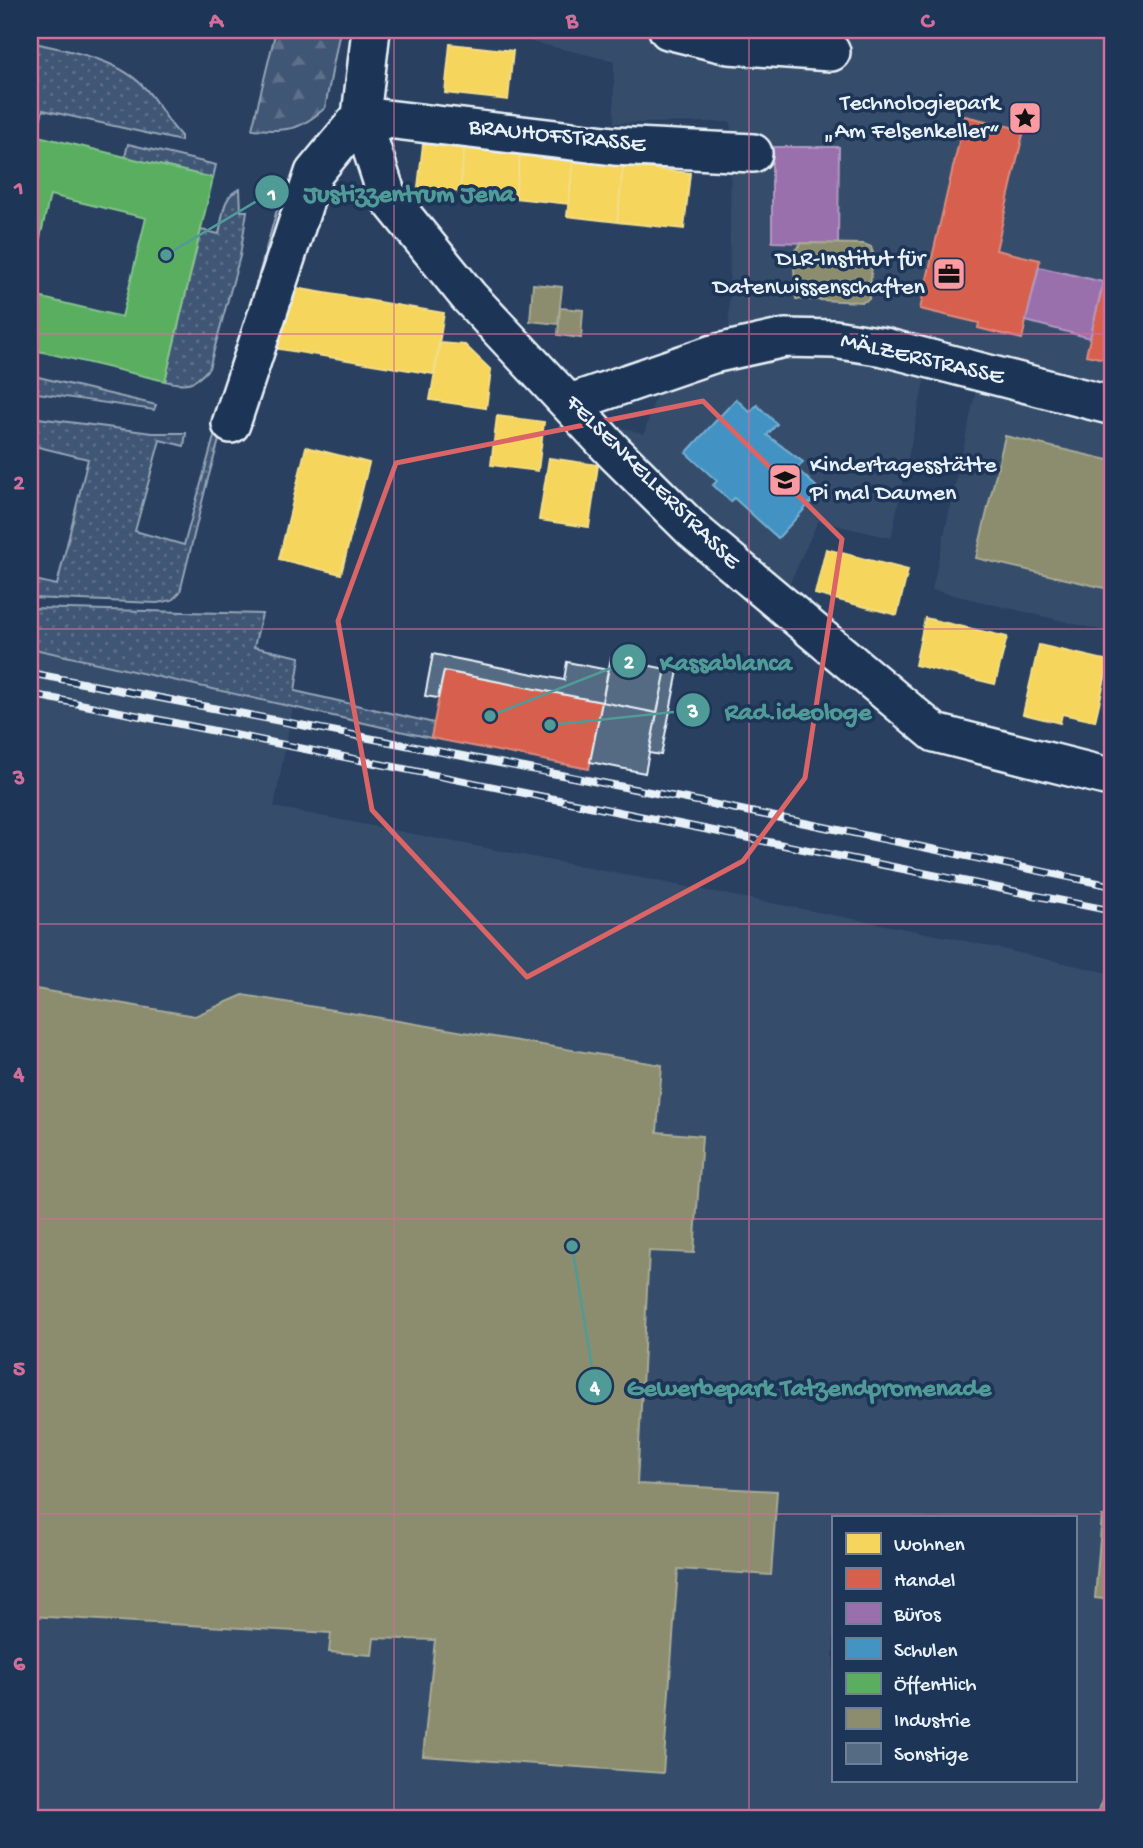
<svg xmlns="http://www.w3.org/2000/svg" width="1143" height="1848" font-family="'Gochi Hand',sans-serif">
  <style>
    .built { fill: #364d6b; fill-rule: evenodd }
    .grass { fill: url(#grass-dots); stroke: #94a4b6; stroke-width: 2 }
    .forest { fill: url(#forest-firs); stroke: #94a4b6; stroke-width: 2 }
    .homes { fill: #f6d55c; stroke: #f2dd8b; stroke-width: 2 }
    .shops { fill: #d6604d; stroke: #db8c80; stroke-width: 2 }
    .offices { fill: #9970ab; stroke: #b197c2; stroke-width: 2 }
    .schools { fill: #4393c3; stroke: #74afd3; stroke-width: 2 }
    .public { fill: #5aae61; stroke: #85c28e; stroke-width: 2 }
    .industry { fill: #8c8c6e; stroke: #a8aa97; stroke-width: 2 }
    .building { fill: #556a83; stroke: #e8f1f8; stroke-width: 2 }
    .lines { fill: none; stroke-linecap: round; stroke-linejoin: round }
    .minor-casing { stroke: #e8f1f8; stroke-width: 42 }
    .minor { stroke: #1d3557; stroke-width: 37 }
    .rail-casing { stroke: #e8f1f8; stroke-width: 8 }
    .rail { stroke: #1d3557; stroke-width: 5; stroke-dasharray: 16; stroke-linecap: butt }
    .marked { fill: none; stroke: #db6466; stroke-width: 5; stroke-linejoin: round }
    .grid { fill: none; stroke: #d16f9a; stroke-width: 2; stroke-opacity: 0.55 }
    .labels { text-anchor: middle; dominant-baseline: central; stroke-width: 7; stroke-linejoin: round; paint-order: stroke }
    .poi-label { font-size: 24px; fill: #e8f1f8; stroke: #1d3557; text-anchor: end }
    .street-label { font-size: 24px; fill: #e8f1f8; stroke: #1d3557 }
    .leader { fill: none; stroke: #509b97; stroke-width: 2.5 }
    .callout-dot { fill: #509b97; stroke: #1d3557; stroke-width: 2.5 }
    .mark-label { font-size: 21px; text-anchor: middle; font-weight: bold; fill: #fff }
    .callout-label { font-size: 26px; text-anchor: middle; font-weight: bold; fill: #509b97; stroke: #1d3557; stroke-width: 7; stroke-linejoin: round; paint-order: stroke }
    .neatline { fill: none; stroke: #d16f9a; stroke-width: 2.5 }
    .grid-label { font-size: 23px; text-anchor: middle; font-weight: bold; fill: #d16f9a }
  </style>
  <defs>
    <pattern id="grass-dots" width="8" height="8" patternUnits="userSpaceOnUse" patternTransform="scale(1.75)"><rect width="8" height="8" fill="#415774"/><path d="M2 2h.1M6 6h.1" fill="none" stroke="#5c7089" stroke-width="1.8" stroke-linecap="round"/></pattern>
    <pattern id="forest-firs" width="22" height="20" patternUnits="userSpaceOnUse" patternTransform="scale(1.75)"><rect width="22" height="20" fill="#415774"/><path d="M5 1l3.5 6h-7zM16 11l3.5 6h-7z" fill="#5c7089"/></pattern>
  </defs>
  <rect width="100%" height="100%" fill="#294061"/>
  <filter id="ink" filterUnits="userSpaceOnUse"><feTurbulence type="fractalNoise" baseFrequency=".0143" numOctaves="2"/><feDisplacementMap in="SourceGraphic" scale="14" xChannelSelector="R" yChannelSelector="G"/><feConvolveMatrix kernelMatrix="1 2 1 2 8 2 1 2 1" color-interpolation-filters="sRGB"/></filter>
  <g filter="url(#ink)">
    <!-- built -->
    <path class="built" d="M481,30H1113V633L932,590L984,354L885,329L785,320L729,331L731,122L614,123V61Z
      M824,354L926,373L891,538L818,521L788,587L701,513L633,446L620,427L644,434L657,391L714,374L786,358Z
      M30,648L293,707L274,807L952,938L1113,974V1818H30ZM833,1517H1075V1780H833Z"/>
    <!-- grass -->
    <path class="grass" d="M30,42C66,50 114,58 141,84C158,100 165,120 181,136V141L43,110L36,136L30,134Z
      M128,144L216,165L213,178L125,157Z
      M294,178L207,482L180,592L172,600L157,603L30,598V579L57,585L88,459L30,445V417L152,433H186L184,446L160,440L135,531L184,545L276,213L286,186Z
      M240,189L241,211H247L240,256L209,368C195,385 185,386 165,381L201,230L219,234C223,217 222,195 240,189Z
      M30,375L156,405L154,410L30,392Z
      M30,608L262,614L254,647L300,657L295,691L434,723L431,738L30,648Z"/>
    <!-- forest -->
    <path class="forest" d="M276,30H340L325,108C297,132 289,131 252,129Z"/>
    <!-- homes -->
    <path class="homes" d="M450,44L513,51L508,100L445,93Z
      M423,144L464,149L460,192L418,187Z
      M464,149L520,155L515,198L460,192Z
      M520,155L573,161L569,204L515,198Z
      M573,161L623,166L617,222L567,216Z
      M623,166L690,173L684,229L617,222Z
      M283,286L444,313L434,374L273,348Z
      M440,343L465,345L491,370L486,408L430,400Z
      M497,416L544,422L538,471L491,465Z
      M306,447L369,463L341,574L279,559Z
      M549,458L598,465L589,527L539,520Z
      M826,549L908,570L897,615L815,594Z
      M925,618L1007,637L995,684L915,665Z
      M1039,645L1109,661L1095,721L1062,714L1060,723L1023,714Z"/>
    <!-- shops -->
    <path class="shops" d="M965,116L1024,130L996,250L1040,260L1022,339L978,328L979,323L920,309Z
      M1105,276L1113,278V361L1086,355Z
      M444,671L602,702L589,769L431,738Z"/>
    <!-- offices -->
    <path class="offices" d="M772,147H839L838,244L772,242Z
      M1039,267L1103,282L1090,338L1026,321Z"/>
    <!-- schools -->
    <path class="schools" d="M736,399L750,412L757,405L777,424L767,435L803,462L797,469L821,491L778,538L734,498L731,502L713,485L717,481L686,453Z"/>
    <!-- public -->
    <path class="public" d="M30,134L213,178L165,381L30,349V295L122,317L146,218L50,195L30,281Z"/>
    <!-- industry -->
    <path class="industry" d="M802,243L864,244L871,247L873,253L869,299L863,302L796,299L793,252Z
      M533,284L562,287L558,324L530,321Z
      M560,308L583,310L581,338L558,335Z
      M1005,436L1113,461V590L976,558Z
      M30,988L195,1016L243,995L662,1065L657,1132L702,1136L694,1253L649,1251L637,1484L777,1491L771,1575L678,1569L663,1773L423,1756L435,1640L374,1638L372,1655L329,1652L331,1633L30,1616Z
      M1102,1516L1113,1517V1600L1095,1598Z
      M1113,1782V1818H1095L1105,1794Z"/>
    <!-- building -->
    <path class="building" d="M433,654L564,680L567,662L608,670L602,702L444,671L438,698L425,696Z
      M611,658L666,669L657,713L602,702Z
      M666,669L678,671L661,755L649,753Z
      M602,702L657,713L645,773L590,762Z"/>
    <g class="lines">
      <defs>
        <path id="minor" d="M371,30L361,116L387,196L469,297L615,453L694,531L935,733L1113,778
          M668,30L729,45L831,52
          M570,403L713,354L785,338L834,339L884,347L1113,406
          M231,424L314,173L361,116L614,146L753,153"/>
      </defs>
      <!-- minor casing -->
      <use href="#minor" class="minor-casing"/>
      <!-- minor -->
      <use href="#minor" class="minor"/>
      <defs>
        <path id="rail" d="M30,673L702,802L1113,886
          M30,694L1113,911"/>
      </defs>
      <!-- rail casing -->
      <use href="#rail" class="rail-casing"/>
      <!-- rail -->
      <use href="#rail" class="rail"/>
    </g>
  </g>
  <!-- marked area -->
  <path class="marked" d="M703,401L842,539L805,778L743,861L527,977L372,810L338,621L396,463Z"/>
  <!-- grid -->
  <path class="grid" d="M394,30V1818M749,30V1818M30,334H1113M30,629H1113M30,924H1113M30,1219H1113M30,1514H1113"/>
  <!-- icons -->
  <defs>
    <symbol id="sight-square" viewBox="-11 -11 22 22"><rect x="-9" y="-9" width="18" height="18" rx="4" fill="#ff9aa2" stroke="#1d3557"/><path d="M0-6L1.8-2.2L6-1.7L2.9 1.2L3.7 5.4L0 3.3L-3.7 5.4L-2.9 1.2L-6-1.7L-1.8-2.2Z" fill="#111"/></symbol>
    <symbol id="office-square" viewBox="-11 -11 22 22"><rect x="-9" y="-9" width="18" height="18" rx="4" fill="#ff9aa2" stroke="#1d3557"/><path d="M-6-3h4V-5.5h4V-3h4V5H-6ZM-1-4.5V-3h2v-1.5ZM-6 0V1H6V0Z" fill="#111"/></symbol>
    <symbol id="school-square" viewBox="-11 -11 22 22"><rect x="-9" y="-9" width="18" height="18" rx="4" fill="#ff9aa2" stroke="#1d3557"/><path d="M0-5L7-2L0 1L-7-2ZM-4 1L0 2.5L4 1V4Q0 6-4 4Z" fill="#111"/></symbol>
  </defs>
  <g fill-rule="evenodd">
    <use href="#sight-square" x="1006" y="99" width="38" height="38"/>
    <use href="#office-square" x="930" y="255" width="38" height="38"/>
    <use href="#school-square" x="766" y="461" width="38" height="38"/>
  </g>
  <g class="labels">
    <!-- poi labels -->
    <g class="poi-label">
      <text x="1000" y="104">Technologiepark<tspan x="1000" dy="28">„Am Felsenkeller“</tspan></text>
      <text x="925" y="260">DLR-Institut für<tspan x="925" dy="28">Datenwissenschaften</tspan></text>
      <text x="810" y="466" text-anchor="start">Kindertagesstätte<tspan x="810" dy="28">Pi mal Daumen</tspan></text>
    </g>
    <!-- street labels -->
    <g class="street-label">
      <text transform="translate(557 137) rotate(6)">BRAUHOFSTRASSE</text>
      <text transform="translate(922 360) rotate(13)">MÄLZERSTRASSE</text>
      <text transform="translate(652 483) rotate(45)">FELSENKELLERSTRASSE</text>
    </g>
  </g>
  <!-- callouts -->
  <path class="leader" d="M166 255L272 192M490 716L629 661M550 725L693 710M572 1246L595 1386"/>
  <g class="callout-dot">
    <circle cx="166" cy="255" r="7"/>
    <circle cx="490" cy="716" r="7"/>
    <circle cx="550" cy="725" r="7"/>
    <circle cx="572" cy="1246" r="7"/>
    <circle cx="272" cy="192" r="18"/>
    <circle cx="629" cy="661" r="18"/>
    <circle cx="693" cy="710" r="18"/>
    <circle cx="595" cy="1386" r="18"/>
  </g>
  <g class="mark-label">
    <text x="272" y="200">1</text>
    <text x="629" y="668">2</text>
    <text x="693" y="717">3</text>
    <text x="595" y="1393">4</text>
  </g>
  <g class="callout-label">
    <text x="409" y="201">Justizzentrum Jena</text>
    <text x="726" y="670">Kassablanca</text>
    <text x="798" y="719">Rad.ideologe</text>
    <text x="809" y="1395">Gewerbepark Tatzendpromenade</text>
  </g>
  <!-- margin -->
  <rect width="1143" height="1848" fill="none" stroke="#1d3557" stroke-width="77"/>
  <!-- legend -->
  <rect x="832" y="1516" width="245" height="266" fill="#1d3557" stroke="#6e8097" stroke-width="2"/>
  <rect x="846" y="1533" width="35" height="21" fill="#f6d55c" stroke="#6e8097" stroke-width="2"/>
  <text x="894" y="1550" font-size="21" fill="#e8f1f8">Wohnen</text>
  <rect x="846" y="1568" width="35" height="21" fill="#d6604d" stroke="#6e8097" stroke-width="2"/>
  <text x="894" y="1586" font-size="21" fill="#e8f1f8">Handel</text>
  <rect x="846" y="1603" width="35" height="21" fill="#9970ab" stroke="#6e8097" stroke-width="2"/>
  <text x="894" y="1620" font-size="21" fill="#e8f1f8">Büros</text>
  <rect x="846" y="1638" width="35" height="21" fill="#4393c3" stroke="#6e8097" stroke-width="2"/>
  <text x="894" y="1656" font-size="21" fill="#e8f1f8">Schulen</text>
  <rect x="846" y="1673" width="35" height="21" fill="#5aae61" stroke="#6e8097" stroke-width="2"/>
  <text x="894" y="1690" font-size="21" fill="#e8f1f8">Öffentlich</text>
  <rect x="846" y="1708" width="35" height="21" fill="#8c8c6e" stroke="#6e8097" stroke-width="2"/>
  <text x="894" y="1726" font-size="21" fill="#e8f1f8">Industrie</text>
  <rect x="846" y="1743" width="35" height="21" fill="#556a83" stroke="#6e8097" stroke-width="2"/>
  <text x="894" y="1760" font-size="21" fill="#e8f1f8">Sonstige</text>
  <rect x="38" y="38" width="1066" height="1772" class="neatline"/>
  <g class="grid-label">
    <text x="216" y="27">A</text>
    <text x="572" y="27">B</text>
    <text x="927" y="27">C</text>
    <text x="19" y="194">1</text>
    <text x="19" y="489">2</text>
    <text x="19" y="784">3</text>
    <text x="19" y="1080">4</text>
    <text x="19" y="1375">5</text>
    <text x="19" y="1670">6</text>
  </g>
</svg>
